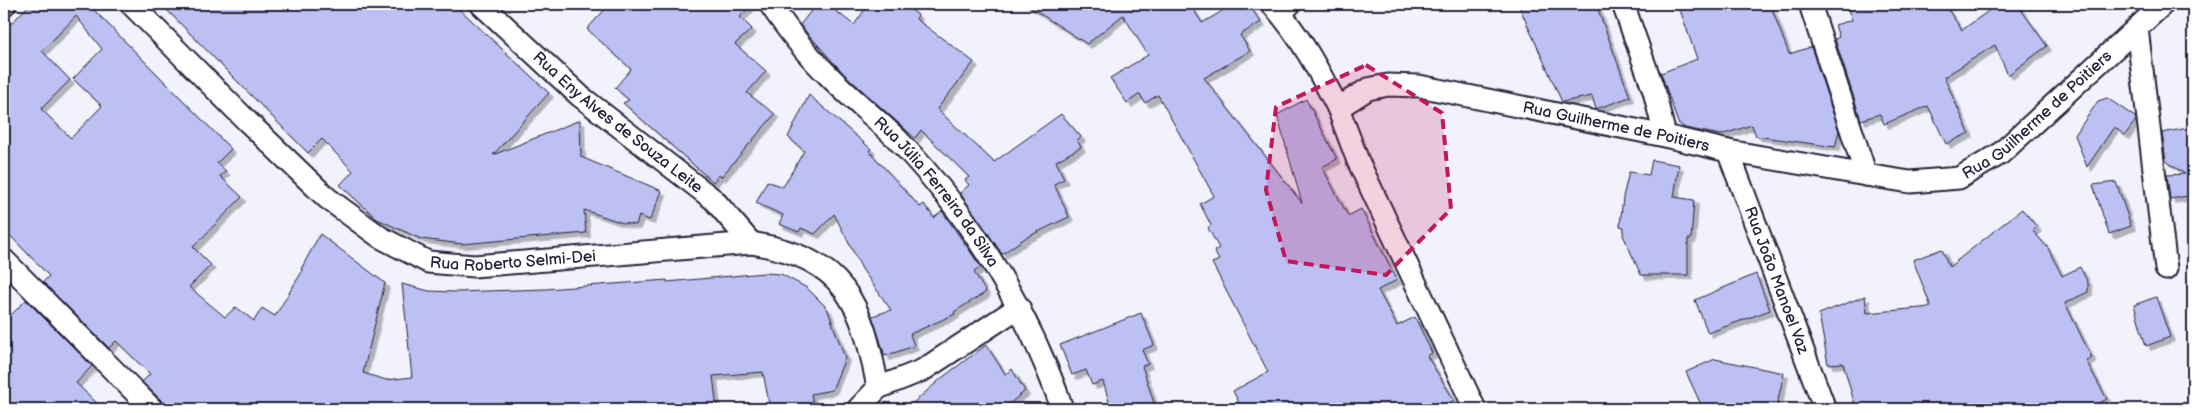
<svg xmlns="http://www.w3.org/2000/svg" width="2197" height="413" font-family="'Balsamiq Sans',sans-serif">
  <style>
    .building { fill: #bcc0f2; stroke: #22223b; fill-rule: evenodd; filter: url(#shadow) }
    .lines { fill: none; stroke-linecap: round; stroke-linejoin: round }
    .lane-casing { stroke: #22223b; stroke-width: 15 }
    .street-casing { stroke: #22223b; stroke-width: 25 }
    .lane { stroke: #fff; stroke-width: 11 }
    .street { stroke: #fff; stroke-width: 21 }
    .marked { fill: #c2185b; fill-opacity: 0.2; stroke: #c2185b; stroke-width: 4; stroke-dasharray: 10 6; stroke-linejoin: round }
    .labels { text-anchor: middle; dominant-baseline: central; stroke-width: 4; stroke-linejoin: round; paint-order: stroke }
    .street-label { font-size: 16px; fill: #22223b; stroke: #fff }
  </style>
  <defs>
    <filter id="shadow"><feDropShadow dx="4.5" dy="4.5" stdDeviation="0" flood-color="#0004"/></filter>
  </defs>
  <rect width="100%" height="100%" fill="#f2f2fc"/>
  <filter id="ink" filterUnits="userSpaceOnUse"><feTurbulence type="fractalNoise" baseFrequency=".02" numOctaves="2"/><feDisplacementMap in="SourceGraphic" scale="10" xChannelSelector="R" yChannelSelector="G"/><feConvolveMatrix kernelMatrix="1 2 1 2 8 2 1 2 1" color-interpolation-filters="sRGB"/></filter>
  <g filter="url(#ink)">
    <!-- building -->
    <path class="building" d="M30,4H88L231,149L217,163L226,171L220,176L242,197L193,247L211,265L189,287L225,317L236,307L254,321L262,308L275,316L303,270L301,269L320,234L385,283L363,373L386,380L412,377L402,284L429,291L456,292L546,289L667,280V282L764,273L781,274L807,288L827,308L845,358L832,390L811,394L814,409H770L763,372L713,376L717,409H164L161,400L142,382L150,374L116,341L109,348L43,282L49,276L4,229V31ZM76,16L102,49L73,79L102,106L71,138L41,109L70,80L42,51Z
      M161,4H454L549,93L493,155L580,120L581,157L662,191L650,220L639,216L636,225L623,223L584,210L586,233L462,244L421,239L377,219L340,185L353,171L322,139L308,153Z
      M610,4H752L740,17L752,29L735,44L766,71L747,93L775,114L721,177L719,175L713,182L623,103L629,100L615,88L631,69L587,29Z
      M869,4H903L918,15L916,19L974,62L937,109L994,162L1061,114L1081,137L1077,140L1081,147L1056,161L1064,179L1054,184L1069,217L1025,238L1002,254L960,193L969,185L965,180L969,177L921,130L915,138L844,74L800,25L814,7L821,10L828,5L854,25Z
      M1025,4H1190L1202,23L1234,4H1248L1261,22L1240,35L1250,51L1204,78L1302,203L1277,115L1306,99L1337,159L1322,167L1348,216L1361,209L1397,280L1378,290L1397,326L1415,317L1432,353L1427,356L1454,400L1439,409H1242L1233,391L1268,372L1212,263L1219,260L1214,251L1219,248L1208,228L1211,225L1200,204L1214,196L1158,95L1145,103L1140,94L1127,103L1110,78L1148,55L1123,15L1087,44Z
      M1518,4H1596L1630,97L1596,109L1592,96L1562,102Z
      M1678,4H1770L1789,54L1811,47L1839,131L1835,147L1756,136L1752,125L1721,135L1685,128L1678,123L1661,73L1697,59Z
      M1846,4H1944L1962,30L1998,4H2017L2047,46L2008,75L1995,45L1944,77L1969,133L1946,144L1928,106L1884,124L1880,114L1861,120L1835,39L1839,37L1835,25L1852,20Z
      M809,95L871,149L869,151L920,207L924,204L934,218L942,211L981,267L974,272L986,292L954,312L955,314L910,334L914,346L885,356L872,316L891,310L862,269L834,214L815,234L801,228L799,232L779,224L783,215L756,203L767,181L783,187L804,151L788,137Z
      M2107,98L2135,117L2136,120L2125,135L2114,127L2087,167L2075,135L2098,101Z
      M2193,127V195L2170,199L2167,175L2185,174L2166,161L2162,133Z
      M1652,160L1679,165L1674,197L1694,200L1691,239H1688V275H1641L1623,235L1624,227L1620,226L1623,197L1629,172L1649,175Z
      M2116,182L2131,226L2109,234L2093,185Z
      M2022,209L2037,227L2033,231L2048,248L2062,276L2080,267L2088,283V292L2065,303L2092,358L2086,361L2107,399L2087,409H1856L1843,363L1828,364L1819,314L1865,296L1867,313L1931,307L1913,260L1942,249L1949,267Z
      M1756,274L1770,310L1708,333L1695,300Z
      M2156,297L2170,337L2146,346L2134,305Z
      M26,300L92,366L76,383L103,409H4V322Z
      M1141,313L1154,345L1142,350L1148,364L1142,366L1156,409H1111L1103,381L1092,385L1086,370L1072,375L1060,345Z
      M986,345L1006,375L1012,369L1025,391L1003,409H906L943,377Z
      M1715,359L1784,373L1776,409H1703L1686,372Z"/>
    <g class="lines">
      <defs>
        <path id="lane" d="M1284,17L1297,4"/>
        <g id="street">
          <path id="s1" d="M131,4L246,120L327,198L380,237L428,262L474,266L751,243C845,258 862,302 878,388"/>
          <path id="s2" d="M481,4L580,96L714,200L751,243"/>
          <path id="s3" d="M770,4C787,29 805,53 827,74C849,97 875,117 897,139C954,198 999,265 1034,339C1044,362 1055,385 1062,409"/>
          <path d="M1272,4C1300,35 1319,71 1338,108"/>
          <path d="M1623,4L1654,91L1665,136"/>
          <path d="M1810,4L1866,175"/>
          <path d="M4,5L5,4"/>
          <path d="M2137,28L2166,269"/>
          <path id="s4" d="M1728,151L1825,409"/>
          <path d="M4,260L152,409"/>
          <path d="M858,409L878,388L923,370L1019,307"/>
          <path id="s5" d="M1475,409L1358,161L1338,108L1368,89L1388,85L1419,86L1665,136L1728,151L1866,175L1910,182L1959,178L2000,154L2163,4"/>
        </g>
      </defs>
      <!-- lane casing -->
      <use href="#lane" class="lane-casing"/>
      <!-- street casing -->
      <use href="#street" class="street-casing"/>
      <!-- lane -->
      <use href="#lane" class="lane"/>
      <!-- street -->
      <use href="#street" class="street"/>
    </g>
  </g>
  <!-- marked area -->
  <path class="marked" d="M1366,65L1442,113L1451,209L1386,275L1286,261L1266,190L1276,107Z"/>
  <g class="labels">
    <!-- street labels -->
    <g class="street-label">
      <text stroke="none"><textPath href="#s5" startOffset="1068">Rua Guilherme de Poitiers</textPath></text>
      <text stroke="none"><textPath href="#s2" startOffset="181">Rua Eny Alves de Souza Leite</textPath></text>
      <text stroke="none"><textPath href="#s5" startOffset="619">Rua Guilherme de Poitiers</textPath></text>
      <text stroke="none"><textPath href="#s3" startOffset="252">Rua Júlia Ferreira da Silva</textPath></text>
      <text stroke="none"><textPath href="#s1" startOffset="481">Rua Roberto Selmi-Dei</textPath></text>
      <text stroke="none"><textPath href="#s4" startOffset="138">Rua João Manoel Vaz</textPath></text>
    </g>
  </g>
  <!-- margin -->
  <rect width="2197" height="413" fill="none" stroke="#fff" stroke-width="20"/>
  <rect x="10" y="10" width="2177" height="393" fill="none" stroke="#22223b" stroke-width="2" filter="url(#ink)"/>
</svg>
